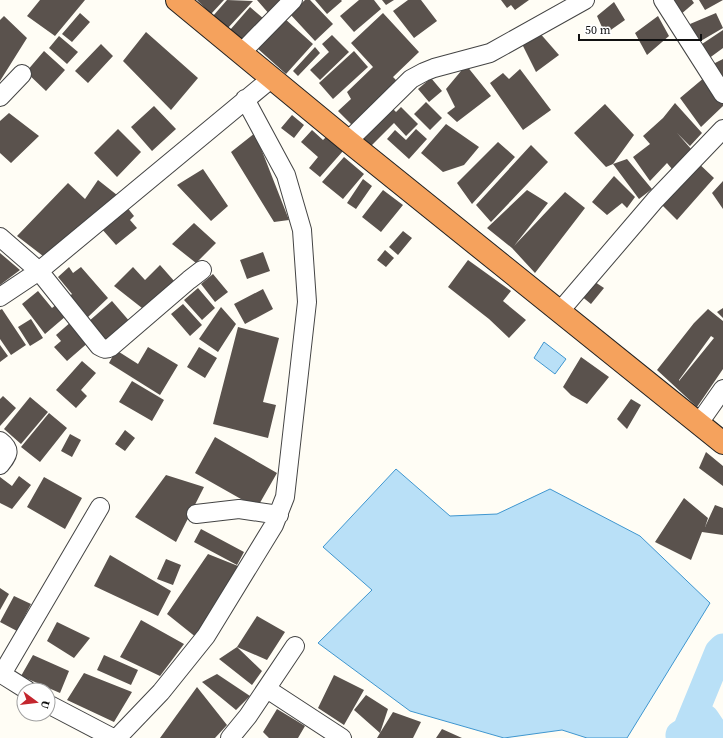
<svg xmlns="http://www.w3.org/2000/svg" width="723" height="738" font-family="'Source Serif 4',serif">
  <style>
    .water { fill: #b9e0f7; stroke: #3f96cf }
    .lines { fill: none; stroke-linecap: round; stroke-linejoin: round }
    .river { stroke: #b9e0f7; stroke-width: 29 }
    .building { fill: #5a524d; fill-rule: evenodd }
    .minor-casing { stroke: #444; stroke-width: 20 }
    .highway-casing { stroke: #222; stroke-width: 24 }
    .minor { stroke: #fff; stroke-width: 18 }
    .highway { stroke: #f5a25d; stroke-width: 22 }
  </style>
  <rect width="100%" height="100%" fill="#fffdf5"/>
  <!-- water -->
  <path class="water" d="M544,342L566,359L555,374L534,358Z
    M396,469L450,516L497,514L550,489L640,536L710,603L627,738H587L562,730L504,738L410,711L318,643L372,590L323,547Z"/>
  <g class="lines">
    <!-- river -->
    <path class="river" d="M687,730L719,652L723,648
      M680,735L705,719L718,738"/>
  </g>
  <!-- building -->
  <path class="building" d="M40,0H85L55,36L27,16Z
    M197,0H224L211,14Z
    M227,0L253,1L227,29L213,16Z
    M257,0H287L270,15Z
    M305,0H310L333,24L315,41L290,14Z
    M315,0H341L342,1L327,14Z
    M359,0H374L381,9L354,32L340,16Z
    M382,0H394L386,5Z
    M408,0H421L437,21L414,38L393,11Z
    M501,0H529L515,10L511,5L507,8Z
    M670,0H692L694,3L680,15Z
    M699,0H723L705,10Z
    M614,2L625,20L605,34L597,16Z
    M250,7L264,19L244,43L230,30Z
    M80,13L90,22L72,42L62,34Z
    M383,13L419,52L393,77L398,82L353,126L338,111L351,99L347,92L373,67L351,43Z
    M716,13L723,28L699,42L690,24Z
    M4,16L27,38L0,81V20Z
    M658,16L669,36L647,55L635,33Z
    M284,18L313,44L286,74L257,48Z
    M723,30V48L708,59L699,46Z
    M538,31L559,55L536,72L521,42Z
    M146,32L198,78L171,110L123,61Z
    M332,35L349,52L320,80L310,70L329,52L322,44Z
    M59,36L78,52L67,64L49,48Z
    M101,44L113,56L88,83L75,71Z
    M315,47L320,53L298,76L293,71Z
    M44,51L65,70L46,91L26,72Z
    M354,51L368,67L333,99L319,83Z
    M723,59V83L711,65Z
    M466,65L491,96L457,122L447,113L455,107L446,89Z
    M520,69L551,110L523,130L490,83L503,73L509,79Z
    M705,77L723,103V106L701,127L680,98Z
    M431,78L442,91L429,102L418,89Z
    M426,102L442,118L430,130L414,114Z
    M675,103L702,133L690,146L677,133L692,150L672,169L667,163L650,181L633,157L650,144L643,136L663,118Z
    M388,104L396,112L401,107L418,124L406,136L394,123L370,147L357,135Z
    M605,104L634,135L613,164L606,167L574,133Z
    M154,106L176,129L152,151L131,127Z
    M9,113L39,136L11,163L0,153V121Z
    M292,115L304,125L294,138L281,128Z
    M446,124L479,147L464,165L443,172L421,153Z
    M118,129L141,152L117,177L94,153Z
    M416,129L427,139L409,159L387,139L395,130L406,140Z
    M312,130L323,140L326,137L343,151L320,177L309,168L318,157L301,142Z
    M255,133L289,220L274,222L231,152Z
    M498,142L515,157L472,204L457,183Z
    M531,145L548,162L491,222L476,205Z
    M344,157L364,174L343,199L322,182Z
    M627,159L652,189L639,199L613,164Z
    M694,159L714,178L677,220L656,199Z
    M203,169L228,206L211,221L177,185Z
    M614,176L635,197L627,208L622,203L607,215L592,202Z
    M363,179L372,186L356,209L347,203Z
    M98,180L117,195L43,256L17,236L68,183L85,199Z
    M723,181V209L712,193Z
    M383,190L403,205L381,232L362,217Z
    M527,190L548,203L514,246L565,192L585,208L535,273L512,248L487,228Z
    M126,206L134,216L130,220L137,228L116,245L101,228Z
    M194,223L216,243L196,263L172,244Z
    M403,231L412,238L398,255L389,247Z
    M385,250L394,258L386,267L377,260Z
    M263,252L270,271L247,279L240,260Z
    M0,253L20,270L0,285Z
    M468,260L511,291L503,301L526,320L509,338L489,319L448,287Z
    M160,265L175,282L142,308L114,286L133,267L145,280Z
    M69,267L73,273L81,267L108,298L88,317L79,306L75,310L66,299L72,294L58,277Z
    M213,274L228,292L215,302L201,284Z
    M592,280L604,288L591,304L580,295Z
    M198,288L215,308L202,320L184,300Z
    M263,289L273,309L245,324L234,304Z
    M38,291L52,308L57,304L66,316L45,334L22,304Z
    M112,301L131,323L107,344L88,322Z
    M183,304L202,325L190,336L171,314Z
    M221,307L236,324L218,352L199,339Z
    M723,308V318L717,312Z
    M2,309L26,345L11,355L0,339V310Z
    M708,309L723,321V369L697,407L657,370L694,323ZM711,336L714,338L679,381V380Z
    M31,319L43,338L30,346L18,327Z
    M72,321L90,341L67,361L54,347L61,341L56,335Z
    M238,327L279,338L263,402L276,405L268,438L213,424Z
    M0,345L8,356L0,362Z
    M148,347L178,365L160,395L109,363L116,350L138,364Z
    M199,347L217,358L205,378L187,367Z
    M581,357L609,377L587,404L571,395L563,387Z
    M82,361L96,373L81,390L87,396L76,408L56,390Z
    M132,381L164,400L152,421L119,402Z
    M3,396L16,408L0,426V399Z
    M30,397L48,412L21,444L4,429Z
    M631,399L641,405L627,429L617,419Z
    M49,413L67,428L40,462L21,447Z
    M125,430L135,438L125,451L115,444Z
    M70,434L81,440L72,457L61,451Z
    M215,437L277,473L257,508L195,473Z
    M706,452L723,466V486L699,468Z
    M166,475L204,487L176,542L135,517Z
    M19,476L31,485L12,509L0,503V477L12,486Z
    M44,477L82,498L65,529L27,507Z
    M684,498L708,518L705,527L715,505L723,508V535L702,532L691,560L655,542Z
    M201,529L244,552L237,565L194,542Z
    M208,554L238,566L197,638L167,614Z
    M110,555L171,591L158,616L94,586Z
    M166,559L181,565L173,585L157,579Z
    M0,588L9,594L0,610Z
    M14,596L31,604L17,631L0,622Z
    M257,616L285,632L267,660L237,647Z
    M141,620L184,644L160,676L120,657Z
    M57,622L90,638L74,658L47,641Z
    M237,647L262,671L252,685L219,659Z
    M33,655L69,671L60,693L21,676Z
    M104,655L138,670L131,685L97,670Z
    M84,673L132,692L114,722L67,700Z
    M217,674L250,696L236,710L202,682Z
    M334,675L364,690L344,725L318,708Z
    M197,687L227,725L215,738H160Z
    M366,695L388,709L380,733L393,712L421,722L413,738H377L380,733L354,710Z
    M277,709L305,726L298,738H269L263,732Z
    M442,729L462,738H436Z"/>
  <g class="lines">
    <defs>
      <path id="minor" d="M663,0L723,94
        M241,53L293,0
        M0,97L22,74
        M348,141L411,79L424,72L434,68L490,53L585,0
        M0,237L39,271L99,346C104,349 106,350 111,347L189,280L202,270
        M0,297L39,271L272,78
        M560,311L655,200L723,129
        M699,423L723,389
        M0,441C12,450 8,455 0,465
        M196,514L239,509L279,515
        M0,673L27,690
        M2,674L100,507
        M267,689L342,738
        M48,704L113,738
        M117,738L161,692L206,636L274,525L285,497L307,302L302,230L286,175L245,99
        M230,738L248,716L295,646"/>
      <path id="highway" d="M177,0L348,141L723,443"/>
    </defs>
    <!-- minor casing -->
    <use href="#minor" class="minor-casing"/>
    <!-- highway casing -->
    <use href="#highway" class="highway-casing"/>
    <!-- minor -->
    <use href="#minor" class="minor"/>
    <!-- highway -->
    <use href="#highway" class="highway"/>
  </g>
  <!-- north arrow -->
  <g transform="translate(36 702) rotate(105)"><circle r="19" fill="#ffffff" stroke="#a0a0a0"/>
  <path d="M0-3L7 15L0 10L-7 15Z" fill="#c4262e"/>
  <text y="-6" font-size="11" font-weight="bold" text-anchor="middle" fill="#111111">U</text>
  </g>
  <!-- scale -->
  <path d="M579 34v6h122v-6" fill="none" stroke="#111111" stroke-width="2"/>
  <text x="585" y="34" font-size="12" fill="#111111" stroke="#ffffff" stroke-width="3" paint-order="stroke">50 m</text>
</svg>
